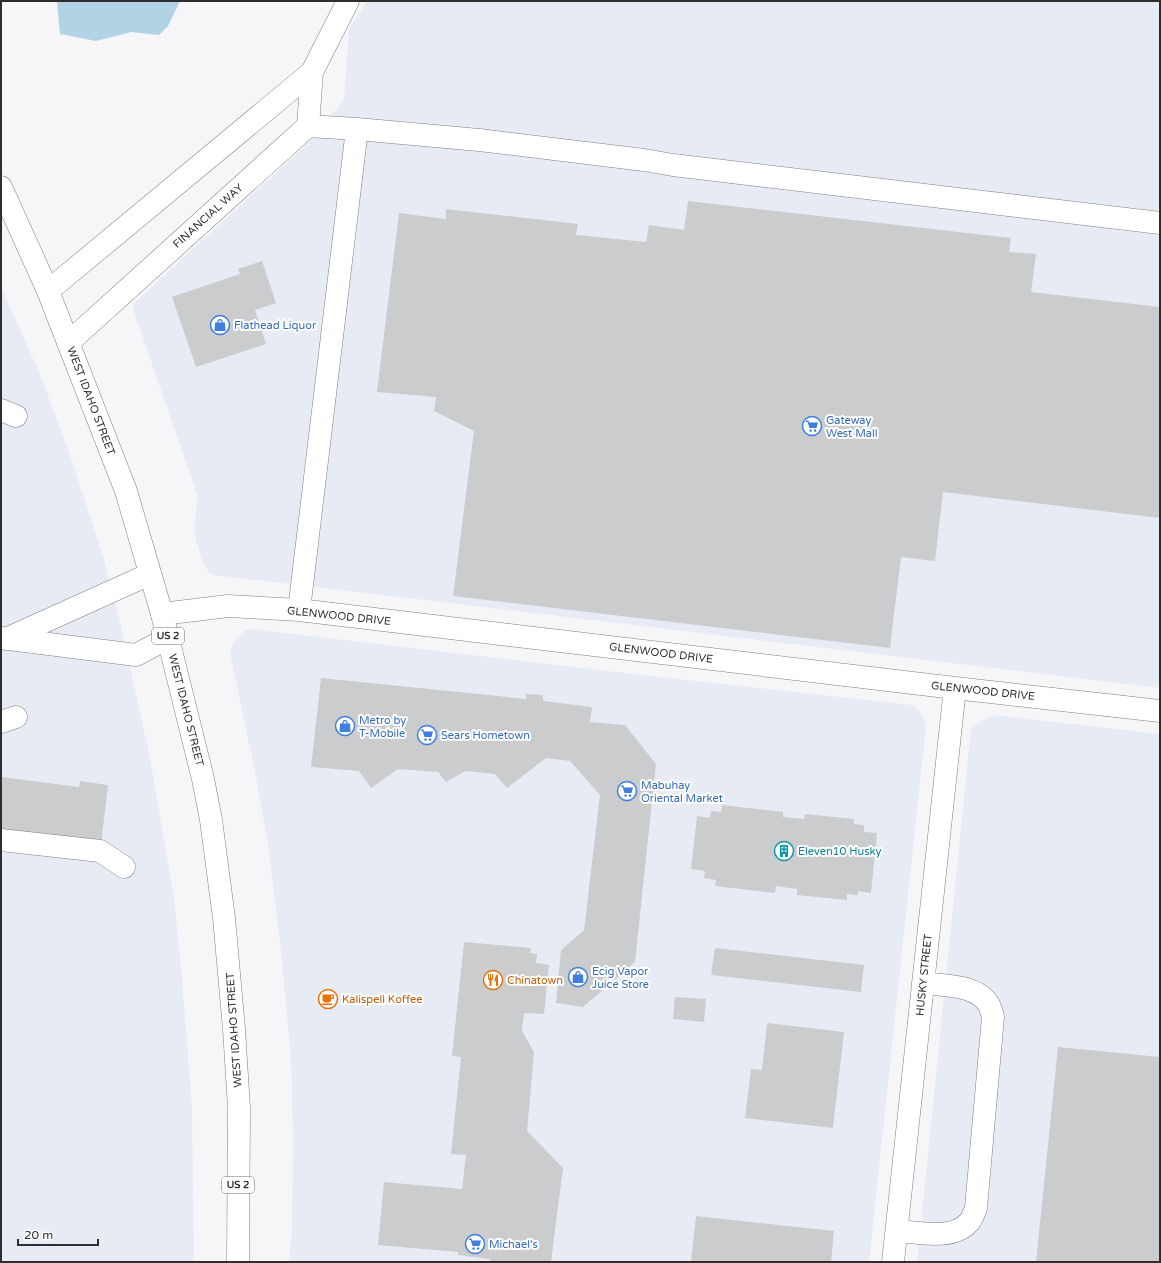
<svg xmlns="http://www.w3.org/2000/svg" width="1161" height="1263" font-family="'Varela Round',sans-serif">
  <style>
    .built { fill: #e7ecf4 }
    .water { fill: #b1d3e3 }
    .building { fill: #cbcccd }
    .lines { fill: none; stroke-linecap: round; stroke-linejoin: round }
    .minor-casing { stroke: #7e7f80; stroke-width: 23 }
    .highway-casing { stroke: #7e7f80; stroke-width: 23 }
    .minor { stroke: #fff; stroke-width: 22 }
    .highway { stroke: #fff; stroke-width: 22 }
    .labels { text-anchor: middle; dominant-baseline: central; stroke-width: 4; stroke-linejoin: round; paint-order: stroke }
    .shield { fill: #fff; stroke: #6d6d6d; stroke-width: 1 }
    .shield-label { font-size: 10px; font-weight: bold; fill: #2e2e2f }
    .street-label { font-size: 11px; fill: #2e2e2f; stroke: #fff }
    .shop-label { font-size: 11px; fill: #366cbe; stroke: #fff; text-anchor: start }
    .culture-label { font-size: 11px; fill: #0d838f; stroke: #fff; text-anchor: start }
    .food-label { font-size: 11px; fill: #c56008; stroke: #fff; text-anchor: start }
  </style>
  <rect width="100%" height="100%" fill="#f6f6f8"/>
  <!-- built -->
  <path class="built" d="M367,1H1160V688L214,575L209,573L203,563L196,539L194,527L198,497L133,309L135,302L303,148L344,100L349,29Z
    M1,287L40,374L70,455L103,556L119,617L150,758L174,898L182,979L192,1108L194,1262H1Z
    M251,629L660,677L912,705L920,711L923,717L926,726L869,1262H289L292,1230L293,1140L291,1060L281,951L268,844L254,767L230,653L232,645L236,639L244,631Z
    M993,715L1160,734V1262H917L971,730L980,721Z"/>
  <!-- water -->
  <path class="water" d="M57,1H180L168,26L159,35L131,32L96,41L60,34Z"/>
  <!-- building -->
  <path class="building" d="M688,201L1011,238L1009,252L1036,254L1031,292L1160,307V518L943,492L935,561L901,557L890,648L453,596L474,431L434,411L436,397L377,392L399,213L446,219V209L578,224L576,235L646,242L649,225L684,230Z
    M262,261L276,303L255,310L266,344L196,367L172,297L240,274L238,269Z
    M321,678L526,699V694L543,695V701L592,707L590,722L625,725L656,764L635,962L583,1007L556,1003L561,950L584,930L600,795L570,761L546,758L507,788L495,774L465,771L446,782L438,772L398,769L371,788L359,771L311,767Z
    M1,777L79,787L80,781L108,785L101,845L1,833Z
    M722,805L783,812V817L804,819L805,814L854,819V824L864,825V832L877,833L871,893L858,891V895L847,894V900L797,895V889L776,886L775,893L715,886L716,880L704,878L705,871L691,869L697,816L710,818L711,811L721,812Z
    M464,942L531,948L530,953L537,954L536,963L549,965L544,1014L524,1013L522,1031L534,1052L527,1131L563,1168L551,1262H489L490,1259L458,1255V1252L378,1245L384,1182L462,1189L466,1155L451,1154L461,1057L452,1056Z
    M715,948L864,965L861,992L711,975Z
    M331,991L333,1006L324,1007L322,992Z
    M675,997L706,999L704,1022L673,1019Z
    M767,1023L844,1032L833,1128L745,1118L751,1069L762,1070Z
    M1058,1047L1160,1057V1262H1036Z
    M696,1216L834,1231L831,1262H691Z"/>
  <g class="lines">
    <defs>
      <path id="minor" d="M357,129L479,140L644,160L673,165L1160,223
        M48,291L312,72
        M68,343L308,126L312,72L348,1
        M1,410L16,416
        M299,610L357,129L308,126
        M162,614L228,606L299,610L955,688L1160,711
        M1,638L136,655L168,638
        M6,639L150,574
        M1,722L16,717
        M1,840L100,851L124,867
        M897,1231C918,1232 953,1241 969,1222C973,1218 974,1212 976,1208L993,1017C992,1013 991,1009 989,1005C977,984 944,986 923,983
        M893,1262L955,688"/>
      <path id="highway" d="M1,187L48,291L126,491L162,614L203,779L211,820L224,918L234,1029L239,1108L238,1262"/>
    </defs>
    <!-- minor casing -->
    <use href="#minor" class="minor-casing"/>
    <!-- highway casing -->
    <use href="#highway" class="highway-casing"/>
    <!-- minor -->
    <use href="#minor" class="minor"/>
    <!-- highway -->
    <use href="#highway" class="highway"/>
  </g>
  <!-- icons -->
  <defs>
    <symbol id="shop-ring" viewBox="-11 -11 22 22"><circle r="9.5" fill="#fff" stroke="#3f7fe0" stroke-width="1.5"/><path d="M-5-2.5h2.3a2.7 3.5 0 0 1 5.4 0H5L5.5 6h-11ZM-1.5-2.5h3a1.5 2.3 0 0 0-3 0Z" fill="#3f7fe0"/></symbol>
    <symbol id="supermarket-ring" viewBox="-11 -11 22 22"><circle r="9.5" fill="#fff" stroke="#3f7fe0" stroke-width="1.5"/><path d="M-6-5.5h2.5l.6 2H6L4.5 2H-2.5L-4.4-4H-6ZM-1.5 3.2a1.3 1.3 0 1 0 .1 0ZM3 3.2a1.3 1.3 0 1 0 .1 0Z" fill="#3f7fe0"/></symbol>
    <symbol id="building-ring" viewBox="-11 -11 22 22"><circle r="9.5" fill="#fff" stroke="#0f9aa8" stroke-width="1.5"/><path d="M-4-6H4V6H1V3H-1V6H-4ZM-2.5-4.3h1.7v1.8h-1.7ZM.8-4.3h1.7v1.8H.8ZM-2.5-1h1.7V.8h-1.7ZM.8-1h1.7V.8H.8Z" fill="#0f9aa8"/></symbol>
    <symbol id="restaurant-ring" viewBox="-11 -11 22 22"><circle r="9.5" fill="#fff" stroke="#e8710a" stroke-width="1.5"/><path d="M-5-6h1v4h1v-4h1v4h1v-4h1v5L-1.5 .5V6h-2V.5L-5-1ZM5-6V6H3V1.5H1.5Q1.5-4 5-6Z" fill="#e8710a"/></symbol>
    <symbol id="cafe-ring" viewBox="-11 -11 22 22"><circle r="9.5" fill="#fff" stroke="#e8710a" stroke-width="1.5"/><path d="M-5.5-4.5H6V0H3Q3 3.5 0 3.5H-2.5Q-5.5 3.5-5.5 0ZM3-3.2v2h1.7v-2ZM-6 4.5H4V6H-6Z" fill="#e8710a"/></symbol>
  </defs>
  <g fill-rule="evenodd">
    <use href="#shop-ring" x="209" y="314" width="22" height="22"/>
    <use href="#supermarket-ring" x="801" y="415" width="22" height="22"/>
    <use href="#shop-ring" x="334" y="715" width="22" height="22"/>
    <use href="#supermarket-ring" x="416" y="724" width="22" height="22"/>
    <use href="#supermarket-ring" x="616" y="780" width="22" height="22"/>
    <use href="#building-ring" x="773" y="840" width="22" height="22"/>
    <use href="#shop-ring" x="567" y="966" width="22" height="22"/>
    <use href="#restaurant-ring" x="482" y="969" width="22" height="22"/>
    <use href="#cafe-ring" x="317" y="988" width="22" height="22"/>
    <use href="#supermarket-ring" x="464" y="1233" width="22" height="22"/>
  </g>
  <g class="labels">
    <!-- shield labels -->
    <g class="shield">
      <rect x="152" y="628" width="32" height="16" rx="3"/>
      <rect x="222" y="1177" width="32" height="16" rx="3"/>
    </g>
    <g class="shield-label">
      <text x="168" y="636">US 2</text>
      <text x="238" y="1185">US 2</text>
    </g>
    <!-- street labels -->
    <g class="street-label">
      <text transform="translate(208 216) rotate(-42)">FINANCIAL WAY</text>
      <text transform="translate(91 401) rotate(69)">WEST IDAHO STREET</text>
      <text transform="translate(339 616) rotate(6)">GLENWOOD DRIVE</text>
      <text transform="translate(661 653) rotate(7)">GLENWOOD DRIVE</text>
      <text transform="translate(983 691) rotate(6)">GLENWOOD DRIVE</text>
      <text transform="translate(186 710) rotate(76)">WEST IDAHO STREET</text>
      <text transform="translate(924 975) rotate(-84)">HUSKY STREET</text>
      <text transform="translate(234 1030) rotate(-94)">WEST IDAHO STREET</text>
    </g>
    <!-- shop labels -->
    <g class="shop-label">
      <text x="234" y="325">Flathead Liquor</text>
      <text x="826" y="420">Gateway<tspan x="826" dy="13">West Mall</tspan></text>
      <text x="359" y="720">Metro by<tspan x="359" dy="13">T-Mobile</tspan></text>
      <text x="441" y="735">Sears Hometown</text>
      <text x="641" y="785">Mabuhay<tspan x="641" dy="13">Oriental Market</tspan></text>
      <text x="592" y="971">Ecig Vapor<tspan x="592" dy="13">Juice Store</tspan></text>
      <text x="489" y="1244">Michael's</text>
    </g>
    <!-- culture labels -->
    <g class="culture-label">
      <text x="798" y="851">Eleven10 Husky</text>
    </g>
    <!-- food labels -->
    <g class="food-label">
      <text x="507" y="980">Chinatown</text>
      <text x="342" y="999">Kalispell Koffee</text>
    </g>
  </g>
  <!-- border -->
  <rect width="1161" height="1263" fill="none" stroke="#2e2e2f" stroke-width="4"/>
  <!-- scale -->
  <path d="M18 1239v6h80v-6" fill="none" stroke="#2e2e2f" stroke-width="2"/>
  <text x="24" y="1239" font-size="12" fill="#2e2e2f" stroke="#ffffff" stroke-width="3" paint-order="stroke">20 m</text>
</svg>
